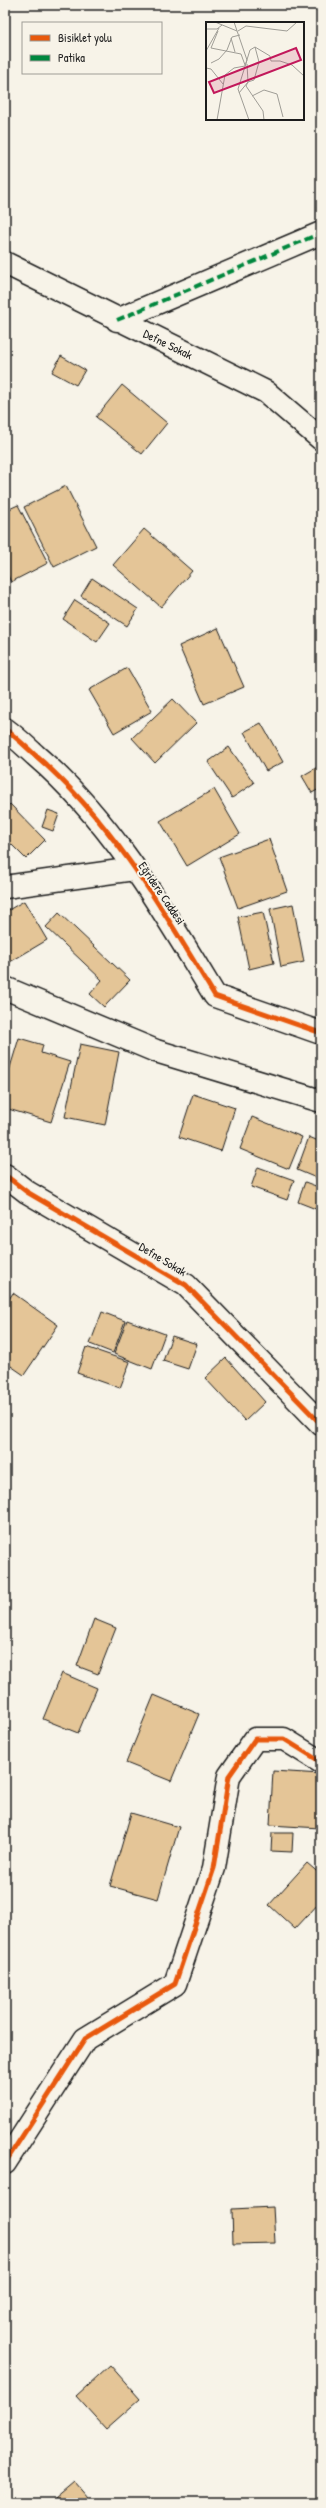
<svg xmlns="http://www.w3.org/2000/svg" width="326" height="2508" font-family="'Patrick Hand',sans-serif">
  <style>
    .building { fill: #e4c597; stroke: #1c1c1c }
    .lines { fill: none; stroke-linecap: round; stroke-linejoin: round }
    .street-casing { stroke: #1c1c1c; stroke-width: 25 }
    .secondary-casing { stroke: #1c1c1c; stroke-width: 25 }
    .street { stroke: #f7f3e8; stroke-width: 22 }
    .secondary { stroke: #f7f3e8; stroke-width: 22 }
    .quiet { stroke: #00873e; stroke-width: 4; stroke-dasharray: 8 4; stroke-linecap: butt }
    .cycleway-casing { stroke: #f7f3e8; stroke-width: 8 }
    .cycleway { stroke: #e8590c; stroke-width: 5 }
    .labels { text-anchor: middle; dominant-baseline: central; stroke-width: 4; stroke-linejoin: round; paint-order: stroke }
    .street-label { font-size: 12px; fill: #1c1c1c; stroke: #f7f3e8 }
    .inset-road { fill: none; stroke: #9f9d96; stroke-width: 1 }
    .view { fill: #c2185b; fill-opacity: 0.15; stroke: #c2185b; stroke-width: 2 }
    .inset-edge { fill: none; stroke: #1c1c1c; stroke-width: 2 }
  </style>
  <rect width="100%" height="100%" fill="#f7f3e8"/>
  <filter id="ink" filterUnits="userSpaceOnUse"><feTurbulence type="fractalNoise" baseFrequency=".025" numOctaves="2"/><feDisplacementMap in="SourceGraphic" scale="8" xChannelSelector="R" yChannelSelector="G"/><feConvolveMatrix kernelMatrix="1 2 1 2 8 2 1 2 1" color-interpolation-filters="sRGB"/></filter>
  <g filter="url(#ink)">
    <!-- building -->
    <path class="building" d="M61,356L85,370L76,385L52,372Z
      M122,385L167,423L142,454L96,417Z
      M66,486L96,546L54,567L24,507Z
      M18,505L48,563L11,582L5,570V511Z
      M144,529L192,571L161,607L113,565Z
      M92,578L138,609L127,626L81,596Z
      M75,600L110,623L97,642L63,619Z
      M218,628L244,687L204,704L179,646Z
      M127,668L152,711L114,733L89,690Z
      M173,699L196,723L155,763L132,738Z
      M261,723L283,762L266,771L244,732Z
      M229,747L254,783L232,798L208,762Z
      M321,765V788L312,793L302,776Z
      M214,789L240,834L187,866L160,821Z
      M10,804L45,840L26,859L5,838V809Z
      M48,810L59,814L53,831L42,827Z
      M269,839L287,891L238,908L219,857Z
      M24,901L47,940L5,965V912Z
      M293,904L304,962L281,967L270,909Z
      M263,912L274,963L249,969L238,917Z
      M59,913L130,980L104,1007L90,994L102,980L46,927Z
      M19,1038L43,1045L41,1053L70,1062L51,1122L5,1108V1084Z
      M80,1044L119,1052L105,1125L65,1117Z
      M193,1094L235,1108L221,1151L179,1137Z
      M252,1117L302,1137L289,1169L240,1149Z
      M309,1137L321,1142V1180L297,1170Z
      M258,1167L294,1180L287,1200L251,1187Z
      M305,1182L321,1188V1211L298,1202Z
      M13,1293L58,1325L24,1375L5,1362V1305Z
      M102,1312L125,1321L113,1353L90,1344Z
      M127,1320L165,1334L152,1369L114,1354Z
      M172,1336L197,1344L188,1369L163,1361Z
      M86,1347L130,1362L120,1388L77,1373Z
      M226,1358L265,1402L245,1421L205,1378Z
      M94,1619L116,1628L98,1674L77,1666Z
      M62,1673L97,1688L78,1733L43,1719Z
      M154,1695L199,1714L171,1781L126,1763Z
      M273,1771L321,1774L320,1828L270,1825Z
      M131,1813L179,1827L158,1899L110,1886Z
      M272,1833H293L292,1852L271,1851Z
      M307,1863L321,1875V1901L295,1929L269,1905Z
      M273,2207L275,2243L233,2244L232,2209Z
      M110,2365L140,2399L106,2429L76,2396Z
      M74,2482L87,2497L79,2503H59L55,2498Z"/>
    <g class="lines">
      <defs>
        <path id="street" d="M5,263L266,392L321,439
          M117,320L321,233
          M5,887L134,869
          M5,988L156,1051L321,1101
          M5,1175L27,1192L186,1285L321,1424
          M5,2163L85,2039L175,1984L214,1868L229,1776L255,1739H284L321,1762"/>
        <path id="secondary" d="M5,729C16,737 25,746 35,755C112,821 163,910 215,996L321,1033"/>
      </defs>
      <!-- street casing -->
      <use href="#street" class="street-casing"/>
      <!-- secondary casing -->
      <use href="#secondary" class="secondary-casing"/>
      <!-- street -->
      <use href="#street" class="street"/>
      <!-- secondary -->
      <use href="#secondary" class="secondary"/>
      <!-- quiet -->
      <path class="quiet" d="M117,320L321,233"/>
      <defs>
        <path id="cycleway" d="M5,729C16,737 25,746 35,755C112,821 163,910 215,996L321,1033
          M5,1175L27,1192L186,1285L321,1424
          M5,2163L85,2039L175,1984L214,1868L229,1776L255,1739H284L321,1762"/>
      </defs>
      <!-- cycleway casing -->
      <use href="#cycleway" class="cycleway-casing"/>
      <!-- cycleway -->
      <use href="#cycleway" class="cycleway"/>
    </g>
  </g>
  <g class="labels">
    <!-- street labels -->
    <g class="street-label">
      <text transform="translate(168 344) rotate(26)">Defne Sokak</text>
      <text transform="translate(162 893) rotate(56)">Eğridere Caddesi</text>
      <text transform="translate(163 1259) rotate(31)">Defne Sokak</text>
    </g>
  </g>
  <!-- overview -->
  <g transform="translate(206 22)">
    <rect width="98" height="98" fill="#f7f3e8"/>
    <path class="inset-road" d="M9,0L31,9M28,0L41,38L32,67L43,98M0,7H11L16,3M12,9L5,26L35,32L39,43M32,9L40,4L81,9L91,0M25,16L29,30M49,25L64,34L65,39H74L86,43L98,54M0,29L13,6M5,41L13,37L21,28L26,15L34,13M39,44L44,28L49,25L53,40L48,58L42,60L40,64L57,89L58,98M0,46L5,47L17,62M33,71L42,60L41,42M46,74L58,68L71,72L77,95M11,98L19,53L28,46L39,44"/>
    <path class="view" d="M90,26L95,38L8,71L3,60Z"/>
    <rect width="98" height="98" class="inset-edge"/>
  </g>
  <!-- margin -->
  <rect width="326" height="2508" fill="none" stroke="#f7f3e8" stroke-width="20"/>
  <rect x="10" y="10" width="306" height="2488" fill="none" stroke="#1c1c1c" stroke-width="1.5" filter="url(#ink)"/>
  <!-- legend -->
  <rect x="22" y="22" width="140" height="52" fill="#f7f3e8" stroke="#9f9d96"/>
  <rect x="30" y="35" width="20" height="6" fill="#e8590c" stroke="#9f9d96"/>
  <text x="58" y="42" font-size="12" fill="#1c1c1c">Bisiklet yolu</text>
  <rect x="30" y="55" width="20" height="6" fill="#00873e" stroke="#9f9d96"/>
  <text x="58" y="62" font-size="12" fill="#1c1c1c">Patika</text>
</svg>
